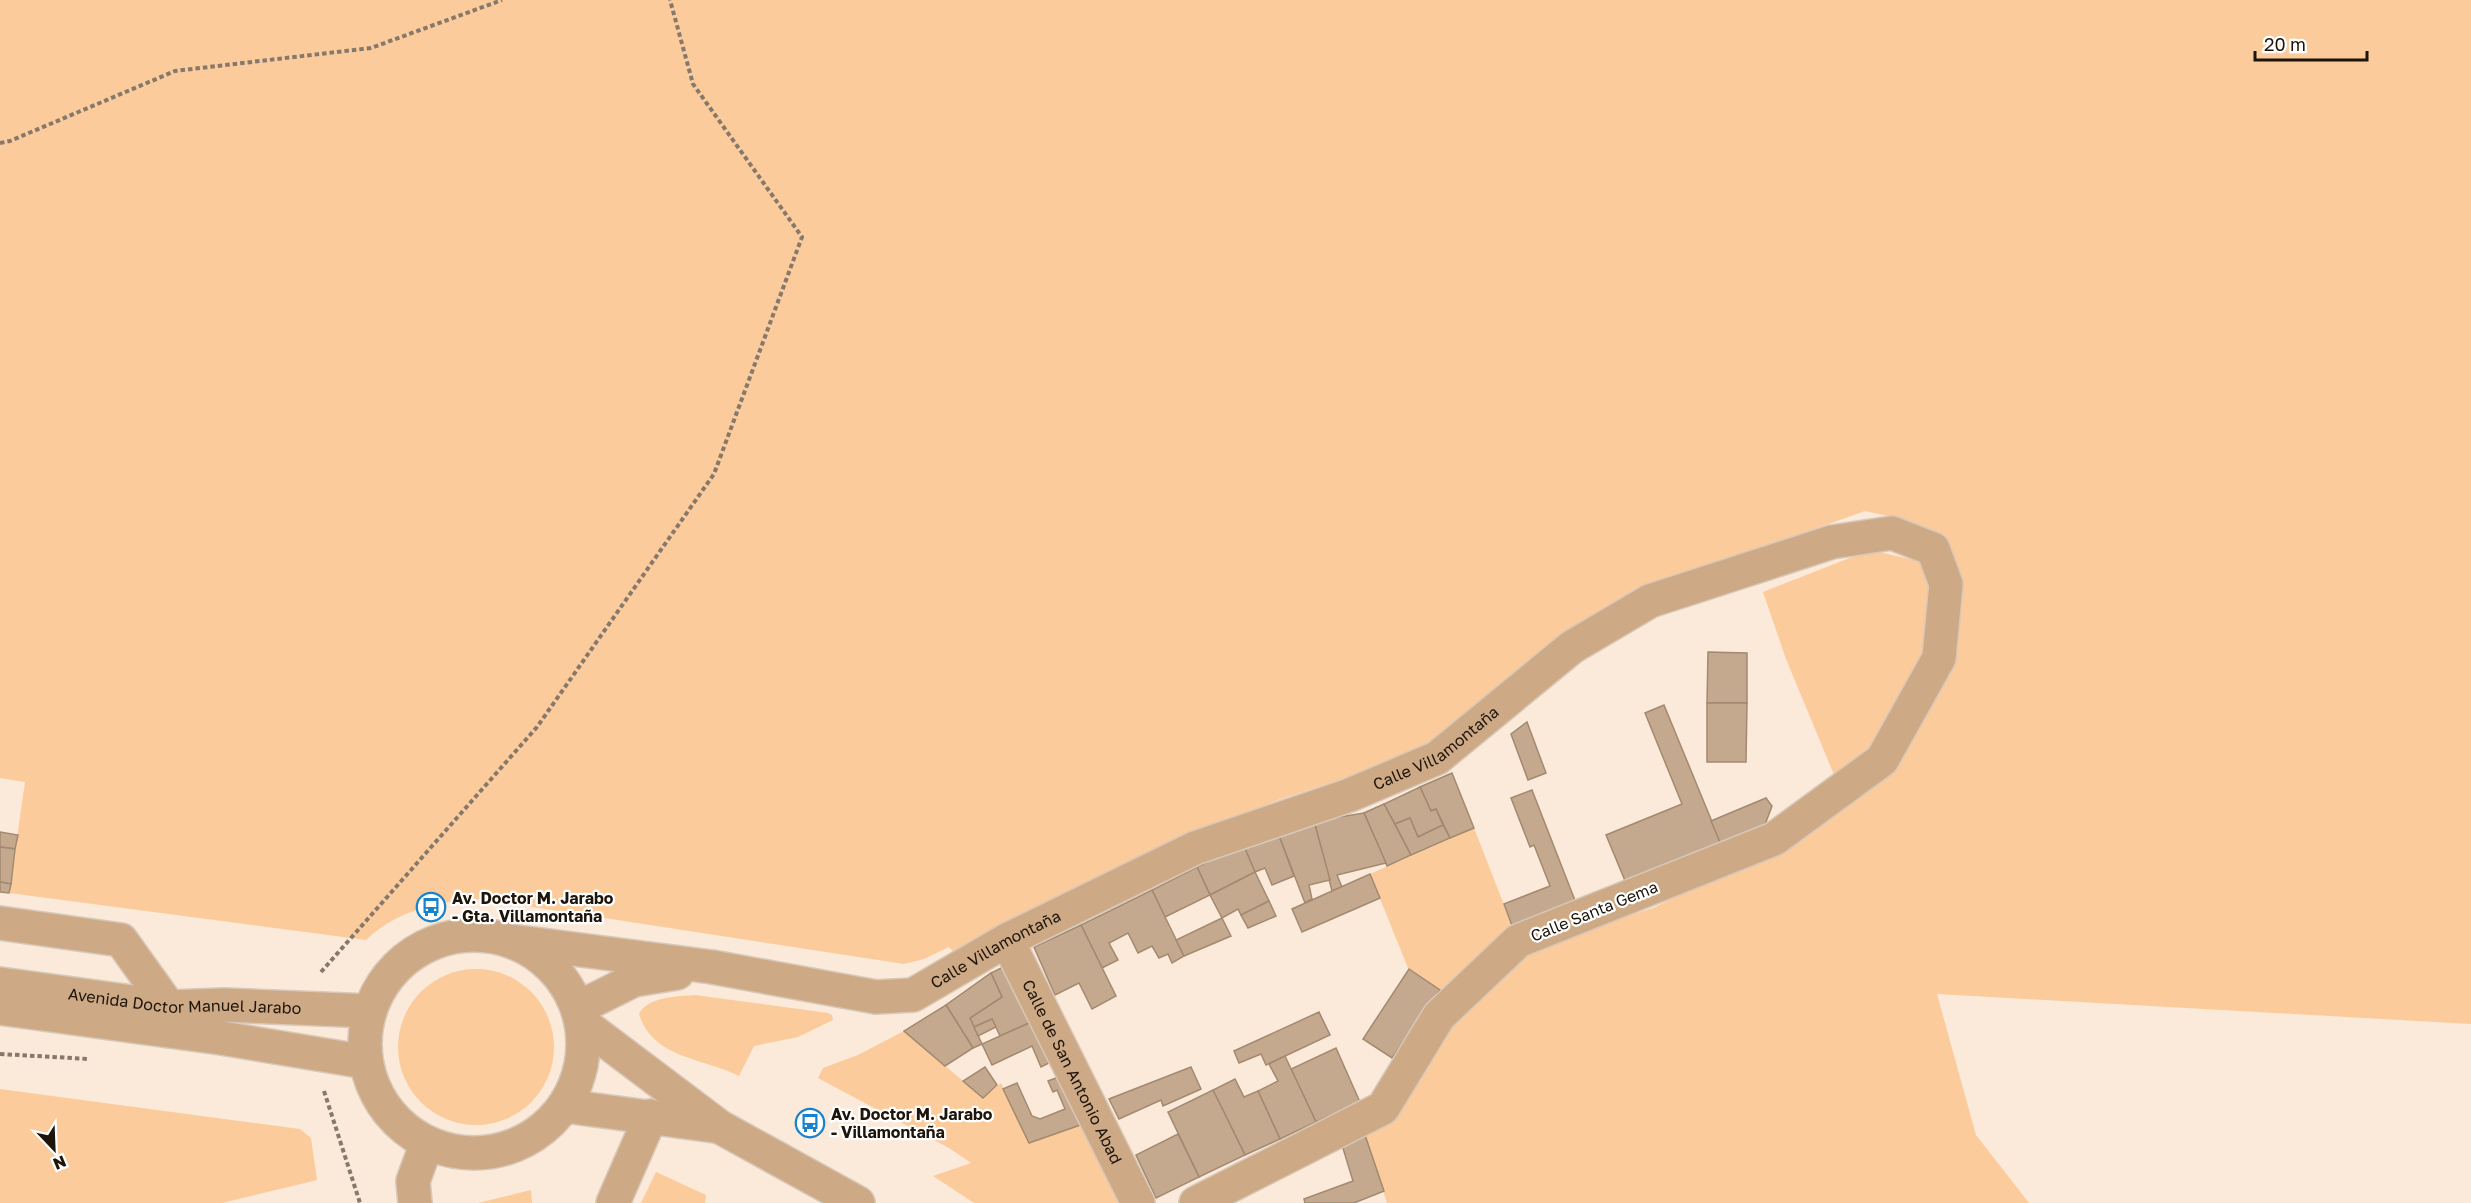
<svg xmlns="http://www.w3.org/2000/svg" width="2471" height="1203" viewBox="0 0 2471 1203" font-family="'Golos Text',sans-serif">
	<rect width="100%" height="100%" fill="#fbeada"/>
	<g fill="#fbcb9c">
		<path d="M0,0H2471V1024L1937,994L1976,1135L2029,1203H1387L1365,1135L1472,995L1547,940L1653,908L1764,852L1871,779L1947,667L1935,532L1902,519L1865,511L1671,580L1460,731L1405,758L1278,800L1135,859L1011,919L954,953L949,947L924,959L904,964L481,899C440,901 397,910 366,940L9,893L25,782L0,778Z"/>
		<path d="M1870,550L1927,563L1937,651L1882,749L1837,782L1786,659L1763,592Z"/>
		<path d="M1474,828L1513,928L1440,990L1408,968L1370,874Z"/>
		<circle cx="476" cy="1047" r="78"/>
		<path d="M695,995L828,1013L832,1015L833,1020L798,1037L754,1046L739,1076C704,1058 653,1059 639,1014C647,997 678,996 695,995Z"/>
		<path d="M904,1031L983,1098L1001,1083L1029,1143L1086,1123L1124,1203H974L933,1176L971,1163L949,1148L818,1078L823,1068L858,1055Z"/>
		<path d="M0,1089L300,1129L311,1138L317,1180L222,1203H0Z"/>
		<path d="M656,1172L706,1195L705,1203H641Z"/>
		<path d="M531,1190L532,1203H478Z"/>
	</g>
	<g fill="#c4a98f" stroke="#a38970" stroke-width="1.5">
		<path d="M1708,652L1747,653V703H1707Z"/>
		<path d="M1707,703H1747L1746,762H1707Z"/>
		<path d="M1664,705L1722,846L1626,883L1606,835L1682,804L1645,713Z"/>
		<path d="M1527,722L1546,773L1528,780L1511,734Z"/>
		<path d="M1452,773L1474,828L1450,838L1436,809L1431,811L1420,787Z"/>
		<path d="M1420,787L1431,811L1436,809L1443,825L1418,837L1410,818L1395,824L1384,804Z"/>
		<path d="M1532,790L1576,903L1513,928L1504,904L1550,886L1534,845L1530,847L1511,798Z"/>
		<path d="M1766,798L1772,806L1763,830L1722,847L1711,821Z"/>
		<path d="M1384,804L1411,855L1387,866L1364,813Z"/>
		<path d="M1364,813L1386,863L1337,875L1342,887L1332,891L1314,821Z"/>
		<path d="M1410,818L1418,837L1443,825L1450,838L1411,855L1395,824Z"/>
		<path d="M1314,821L1330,880L1309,885L1312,899L1305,903L1278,833Z"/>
		<path d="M0,832L18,835L15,849L0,847Z"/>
		<path d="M1278,833L1294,876L1272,885L1265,868L1255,872L1243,844Z"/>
		<path d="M1243,844L1255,872L1210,895L1197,867Z"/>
		<path d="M0,847L15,849L11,884L0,882Z"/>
		<path d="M1197,867L1210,895L1165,917L1152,890Z"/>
		<path d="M1255,872L1269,901L1241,915L1238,909L1222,918L1210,895Z"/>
		<path d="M1370,874L1380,898L1302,932L1292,909Z"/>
		<path d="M0,882L11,884L9,893L0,892Z"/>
		<path d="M1152,890L1184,956L1172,963L1168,954L1159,958L1152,946L1138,953L1128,933L1109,943L1118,960L1102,968L1081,925Z"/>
		<path d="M1269,901L1276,916L1248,928L1241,915Z"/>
		<path d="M1222,918L1231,936L1184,956L1176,940Z"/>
		<path d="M1081,925L1116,996L1092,1009L1079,983L1055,995L1034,947Z"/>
		<path d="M1011,963L1038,1019L1000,1036L992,1019L974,1027L970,1018L1002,997L991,973Z"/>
		<path d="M1409,969L1440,990L1392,1058L1363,1039Z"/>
		<path d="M991,973L1002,997L970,1018L982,1044L973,1048L946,1005Z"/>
		<path d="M946,1005L973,1048L945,1066L904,1031Z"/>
		<path d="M1319,1012L1330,1035L1266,1065L1261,1054L1239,1063L1234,1051Z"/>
		<path d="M992,1019L996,1027L978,1036L974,1027Z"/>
		<path d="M1038,1019L1057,1059L1041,1067L1032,1046L992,1065L982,1044Z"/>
		<path d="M1336,1048L1360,1102L1316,1122L1291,1069Z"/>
		<path d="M1285,1056L1316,1122L1280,1139L1258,1091L1278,1081L1269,1064Z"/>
		<path d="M985,1067L997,1085L983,1098L963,1081Z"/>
		<path d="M1191,1067L1201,1089L1163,1106L1161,1100L1119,1119L1109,1099Z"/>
		<path d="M1064,1075L1086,1123L1029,1143L1003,1089L1017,1083L1032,1116L1040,1119L1065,1109L1057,1090L1053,1092L1048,1081Z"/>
		<path d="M1235,1079L1244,1097L1258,1091L1280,1139L1245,1155L1213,1090Z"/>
		<path d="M1213,1090L1245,1155L1199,1177L1168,1112Z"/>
		<path d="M1178,1134L1199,1177L1156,1198L1136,1155Z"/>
		<path d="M1365,1135L1384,1191L1354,1203H1305L1304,1199L1353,1181L1342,1145Z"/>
	</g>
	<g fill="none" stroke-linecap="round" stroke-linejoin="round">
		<g stroke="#d7c8b9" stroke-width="36">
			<g id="minor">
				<path d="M0,923L121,940L169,1007"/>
				<circle cx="474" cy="1044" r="109"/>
				<path id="s1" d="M1007,940L1138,1203"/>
				<path id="s2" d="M511,941L712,967L876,997L913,995L1007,940L1195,848L1350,795L1437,758L1572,647L1650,601L1832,542L1892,533L1933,549L1946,584L1939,658L1882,760L1774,839L1518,941L1439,1016L1383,1108L1196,1203"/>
				<path id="s3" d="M0,984L169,1007L224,1005L370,1011"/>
				<path d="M0,1008L221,1038L366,1062"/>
				<path d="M578,1008L634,980L677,973"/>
				<path d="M582,1023L720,1127L858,1203"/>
				<path d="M565,1106L715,1126"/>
				<path d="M415,1203L413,1181L427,1143"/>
				<path d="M613,1203L651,1116"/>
			</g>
		</g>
		<g stroke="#86796c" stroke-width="4" stroke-dasharray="4.5 3" stroke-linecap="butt">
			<path d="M0,143L10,141L175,71L371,48L502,0"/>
			<path d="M321,972L537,727L714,474L802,237L693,84L670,0"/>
			<path d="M0,1054L89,1059"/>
			<path d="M324,1091L360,1203"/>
		</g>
		<use href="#minor" stroke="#cda985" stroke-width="33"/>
	</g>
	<defs>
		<g id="bus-ring" transform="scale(1.5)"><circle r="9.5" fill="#fff" stroke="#1883cd" stroke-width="1.5"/><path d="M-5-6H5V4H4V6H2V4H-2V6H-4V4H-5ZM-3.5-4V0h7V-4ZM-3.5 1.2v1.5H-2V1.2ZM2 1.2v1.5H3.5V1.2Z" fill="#1883cd"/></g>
	</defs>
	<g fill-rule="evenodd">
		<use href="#bus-ring" x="431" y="907"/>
		<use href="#bus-ring" x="810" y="1123"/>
	</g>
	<g text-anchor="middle" stroke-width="4.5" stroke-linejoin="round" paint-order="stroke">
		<g font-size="16" fill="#1d140a" stroke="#fff">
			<text dy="6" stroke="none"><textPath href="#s2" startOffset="987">Calle Villamontaña</textPath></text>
			<text transform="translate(1594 911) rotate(-22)" y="6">Calle Santa Gema</text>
			<text dy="6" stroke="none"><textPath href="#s2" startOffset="501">Calle Villamontaña</textPath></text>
			<text dy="6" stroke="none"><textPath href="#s3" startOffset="186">Avenida Doctor Manuel Jarabo</textPath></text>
			<text dy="6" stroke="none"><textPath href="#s1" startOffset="147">Calle de San Antonio Abad</textPath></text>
		</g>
		<g font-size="16" font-weight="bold" fill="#1d140a" stroke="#fff" text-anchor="start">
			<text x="452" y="904">Av. Doctor M. Jarabo<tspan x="452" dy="18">- Gta. Villamontaña</tspan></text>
			<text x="831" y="1120">Av. Doctor M. Jarabo<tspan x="831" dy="18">- Villamontaña</tspan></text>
		</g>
	</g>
	<g transform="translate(54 1149) rotate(157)" stroke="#ffffff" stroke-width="4.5" paint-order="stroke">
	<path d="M0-4.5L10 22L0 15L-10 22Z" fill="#1d140a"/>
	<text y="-9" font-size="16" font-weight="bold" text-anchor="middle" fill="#1d140a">N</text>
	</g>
	<path d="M2255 51v9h112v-9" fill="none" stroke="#1d140a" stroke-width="3"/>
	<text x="2264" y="51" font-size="18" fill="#1d140a" stroke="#ffffff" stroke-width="4.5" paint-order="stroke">20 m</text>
</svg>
